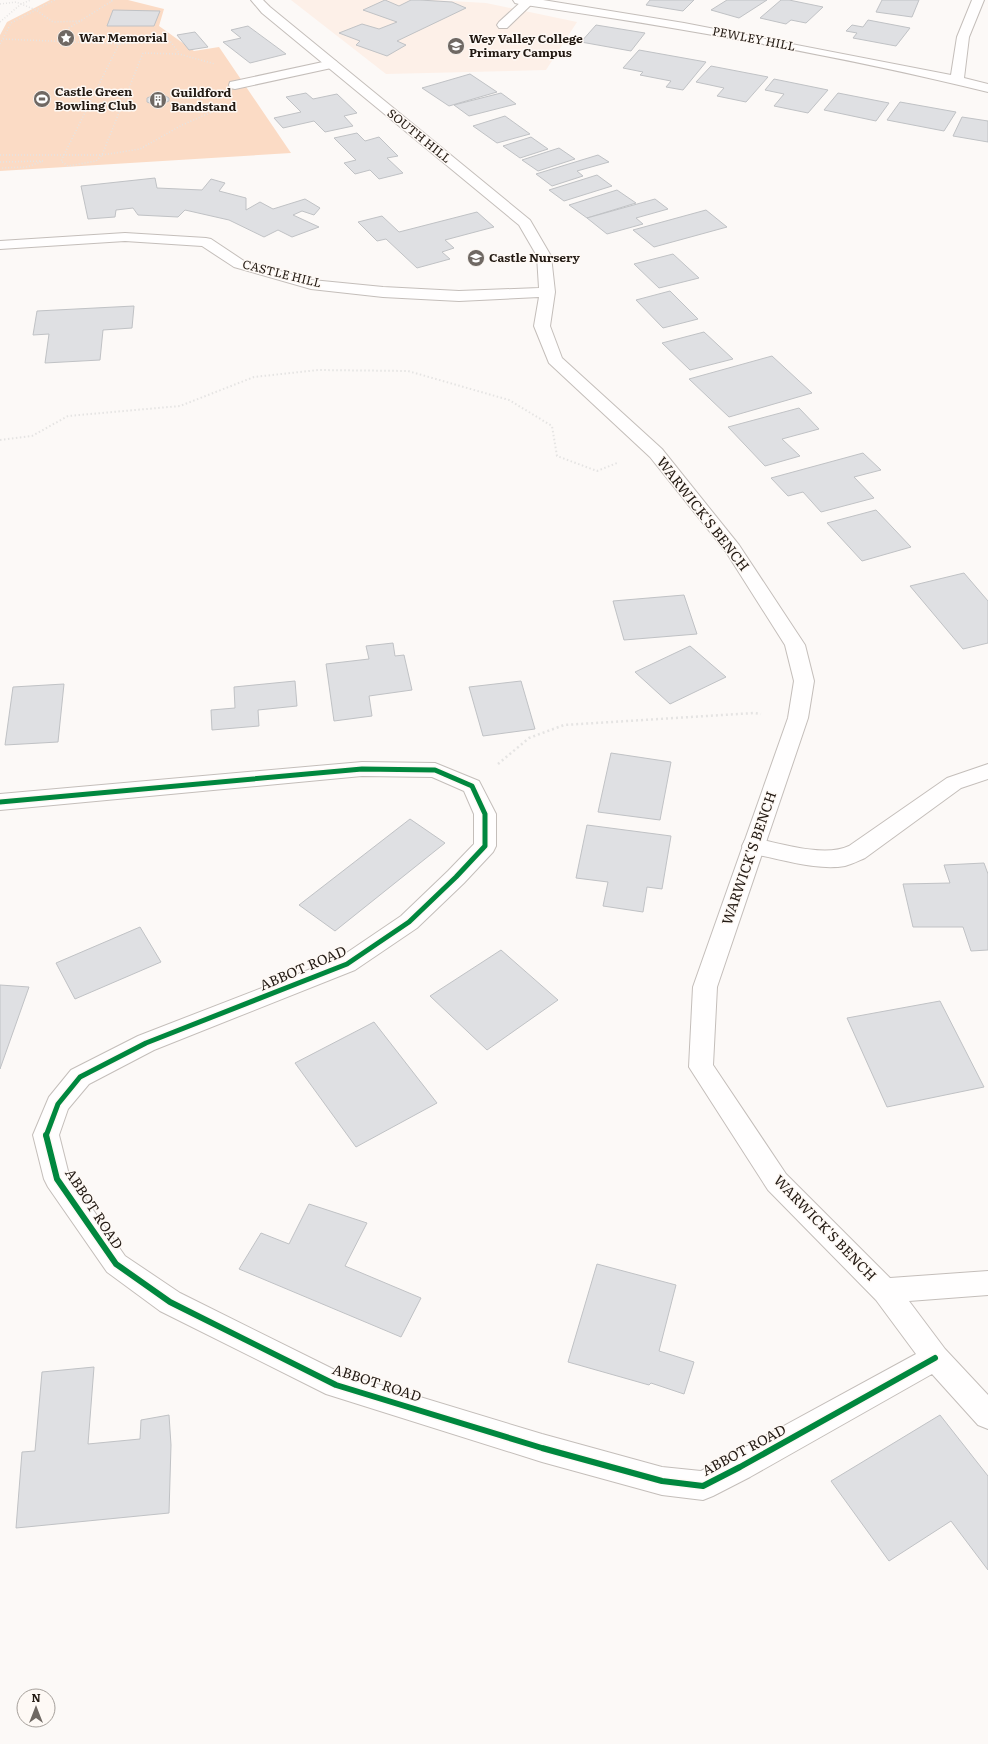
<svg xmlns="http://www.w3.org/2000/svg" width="988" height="1744" viewBox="0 0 988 1744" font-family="Literata,serif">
	<rect width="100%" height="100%" fill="#fcf9f7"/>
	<path fill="#fdf0e8" d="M291,0H433L486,3L577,22L546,70L386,74Z"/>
	<path fill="#fbdbc5" d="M50,0H128L164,9L159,26L194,51L219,47L291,153L0,171V35L7,22Z"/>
	<g fill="#dfe0e3" stroke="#c0c2c5">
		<path d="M385,0L399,6L411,0H420L452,2L466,8L397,41L406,45L387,56L356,45L360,41L339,33L362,24L379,29L397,22L363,10Z"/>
		<path d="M650,0H694L683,11L646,5Z"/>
		<path d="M727,0H767L739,18L711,10Z"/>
		<path d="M781,0H789L823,7L806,23L791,20L786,24L760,18Z"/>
		<path d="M882,0H919L912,17L876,12Z"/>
		<path d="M113,10L160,11L154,26H107Z"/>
		<path d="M868,20L910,28L896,46L853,38L857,33L846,31L852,25L863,27Z"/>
		<path d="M596,25L645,33L631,51L581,42Z"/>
		<path d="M248,26L286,54L250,63L223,42L241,38L231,30Z"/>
		<path d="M195,32L208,47L189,50L177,35Z"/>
		<path d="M639,50L706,62L683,90L666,87L671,81L640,75L643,72L623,68Z"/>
		<path d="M711,66L768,77L746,102L717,96L724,88L696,82Z"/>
		<path d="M470,74L497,92L449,106L422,88Z"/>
		<path d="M774,79L828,90L808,113L774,106L784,94L765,90Z"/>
		<path d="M306,93L313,99L337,94L357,113L344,116L353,126L325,132L314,121L283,128L274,118L301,112L286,97Z"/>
		<path d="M501,93L516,104L469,116L454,105Z"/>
		<path d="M838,93L889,103L876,121L824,110Z"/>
		<path d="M154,95H164L169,98V101L162,104H152L147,102V98Z"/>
		<path d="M900,102L956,112L944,131L887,120Z"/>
		<path d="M505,116L530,134L497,143L473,126Z"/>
		<path d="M962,117L988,121V142L953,136Z"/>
		<path d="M357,133L365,141L379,137L398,156L387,158L403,173L379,179L370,170L355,174L344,163L356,160L334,138Z"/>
		<path d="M531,137L548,149L520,158L503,146Z"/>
		<path d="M559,148L575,159L538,171L522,160Z"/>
		<path d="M598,155L609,162L577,171L583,176L552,186L536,174Z"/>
		<path d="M597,175L612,186L564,201L549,190Z"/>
		<path d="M155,178L157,188L202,190L211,179L225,183L219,191L246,198V210L260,202L273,209L305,199L320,208L314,215L302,211L293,215L319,227L292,237L278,230L264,237L229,220L185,210L178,217L138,215L133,208L116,210L115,217L88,219L81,186Z"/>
		<path d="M617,190L636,203L587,218L569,205Z"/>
		<path d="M655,199L668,209L636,218L643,224L607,234L587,218Z"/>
		<path d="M706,210L727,227L654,247L633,230Z"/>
		<path d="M477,212L494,227L445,240L454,248L442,252L450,259L417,268L386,239L377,241L358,222L382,216L399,232Z"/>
		<path d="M673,254L699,278L659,288L634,264Z"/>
		<path d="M670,291L698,319L663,328L636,300Z"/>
		<path d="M134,306L132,328L103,330L100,360L45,363L49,334L33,335L37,311Z"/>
		<path d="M704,332L733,359L690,370L662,343Z"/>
		<path d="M772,356L812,393L729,417L689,379Z"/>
		<path d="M799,408L819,429L782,439L800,456L765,466L728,427Z"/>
		<path d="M863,453L881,470L854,477L874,498L821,512L803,492L788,496L771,478Z"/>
		<path d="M876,510L911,547L862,561L827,523Z"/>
		<path d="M964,573L988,601V643L963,649L910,586Z"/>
		<path d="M684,595L697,634L624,640L613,601Z"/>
		<path d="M393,643L395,656L404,655L412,690L369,696L372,716L334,721L326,664L369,659L366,646Z"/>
		<path d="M690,646L726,677L670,704L635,672Z"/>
		<path d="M295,681L297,706L258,710L259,726L212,730L211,710L235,708L234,687Z"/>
		<path d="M521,681L535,729L483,736L469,687Z"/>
		<path d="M64,684L58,742L5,745L13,687Z"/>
		<path d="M611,753L671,762L660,820L598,812Z"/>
		<path d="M410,819L445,843L335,931L299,905Z"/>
		<path d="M587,825L671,836L662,889L647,887L643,912L603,906L608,882L576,878Z"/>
		<path d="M984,863L988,874V950L971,951L963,927H913L903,884L950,883L944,865Z"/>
		<path d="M140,927L161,962L75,999L56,963Z"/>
		<path d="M501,950L558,1000L487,1050L430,996Z"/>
		<path d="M0,985L29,987L0,1069Z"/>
		<path d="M940,1001L984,1087L887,1107L847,1018Z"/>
		<path d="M374,1022L437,1103L356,1147L295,1063Z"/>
		<path d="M309,1204L367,1223L345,1266L421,1298L401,1337L239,1269L261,1233L289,1244Z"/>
		<path d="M597,1264L676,1285L659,1351L694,1362L684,1394L651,1383L649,1385L568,1362Z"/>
		<path d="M94,1367L88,1444L140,1439L141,1420L169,1415L171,1445L169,1513L16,1528L22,1452L35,1451L42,1372Z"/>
		<path d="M940,1415L988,1476V1570L951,1521L889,1561L831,1481Z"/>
	</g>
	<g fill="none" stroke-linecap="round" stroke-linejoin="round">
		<g stroke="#c4beba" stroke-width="2">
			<g id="service">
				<path d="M523,0L535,1L507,28H499L497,25L499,22Z"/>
				<path d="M332,60L336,61L338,64L336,67L235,89L230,88L229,85L230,82L235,81Z"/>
				<path d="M988,764V779L961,788L865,858C858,861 852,864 845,866C817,871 781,859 753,854L745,852L742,846L745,840L753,838C780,843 824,858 849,846L947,778Z"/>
			</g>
		</g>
		<g stroke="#c4beba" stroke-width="2">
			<g id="minor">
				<path d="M251,0H263L270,7L530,220L551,256L555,292L550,326L562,358L662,449L739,545L805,645L814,681L808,718L717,987L713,1065L786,1174L890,1278L988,1271V1295L909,1301L945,1349L988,1395V1429L978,1425L932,1374L750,1477L713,1496L703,1500L662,1495L542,1462L326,1394L160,1311L107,1272L48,1187L44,1179L33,1135L49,1097L71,1070L138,1036L339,958L401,916L448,871L474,844V814L464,791L432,777L362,776L0,810V794L362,762L435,763L479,781L496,814V846L493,852L464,883L417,928L355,970L154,1050L89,1084L68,1109L59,1135L69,1175L125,1256L180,1293L341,1373L542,1434L662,1467L701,1471L916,1354L876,1300L768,1190L689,1067L693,987L788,718L794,681L785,645L726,552L650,457L549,363L534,326L539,297L459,301L383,297L311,289L234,267L202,246L125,241L0,249V241L125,233L206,238L211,239L244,261L312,280L383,287L459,291L539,288L537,256L519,225L262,13Z"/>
				<path d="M513,0H543L684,23L951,75L957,37L972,0H984L969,37L964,78L988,84V92C834,54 676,27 519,4L515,3Z"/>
			</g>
		</g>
		<g stroke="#e5e4e3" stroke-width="1.5" stroke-dasharray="1 2" stroke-linecap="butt">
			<path d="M0,4L16,2L36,10L53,22L82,21"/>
			<path d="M0,22L21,4L31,0"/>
			<path d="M3,39L119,44L170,41L179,53"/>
			<path d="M63,42L69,28L112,1L109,0"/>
			<path d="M0,44L11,23L55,0"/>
			<path d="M119,44L61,161L68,166L96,161L102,155L143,53L179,54L215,64"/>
			<path d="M0,155H102L140,149L182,125L219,109"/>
			<path d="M0,162L43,161L27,167L0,168"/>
		</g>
		<path stroke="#e5e4e3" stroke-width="2" stroke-dasharray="1.5 2.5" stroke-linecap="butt" d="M0,440L32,436L68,416L180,406L254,377L318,370L408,371L509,400L552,426L557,456L597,471L617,463"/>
		<path stroke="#e5e4e3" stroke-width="2.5" stroke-dasharray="2 3" stroke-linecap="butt" d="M498,764L529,738L564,725L754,713L761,714"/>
		<use href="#service" fill="#fffefe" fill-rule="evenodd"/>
		<use href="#minor" fill="#fffefe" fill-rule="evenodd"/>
		<g stroke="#fef9f5" stroke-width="8">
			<path id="cycleway-far1" d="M0,802L362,769L435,770L472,786L485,814V846L456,877L409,922L347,964L146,1043L80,1077L58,1104L46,1136"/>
		</g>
		<g stroke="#fef9f5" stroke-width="9">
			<path id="cycleway" d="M46,1135L57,1179L116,1264L170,1302L336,1385L542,1448L662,1481L703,1486L740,1467L935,1358"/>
		</g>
		<use href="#cycleway-far1" stroke="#00873e" stroke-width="5"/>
		<use href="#cycleway" stroke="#00873e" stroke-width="6"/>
	</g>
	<defs>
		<g id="sight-disc" transform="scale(0.9)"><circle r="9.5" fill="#6f6863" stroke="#fef9f5"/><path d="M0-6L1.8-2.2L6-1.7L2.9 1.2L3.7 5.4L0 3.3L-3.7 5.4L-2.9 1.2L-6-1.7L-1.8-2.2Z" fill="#fff"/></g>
		<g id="school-disc" transform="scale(0.9)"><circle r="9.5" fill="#6f6863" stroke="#fef9f5"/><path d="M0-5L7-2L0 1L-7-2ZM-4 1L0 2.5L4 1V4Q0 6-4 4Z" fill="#fff"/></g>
		<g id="stadium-disc" transform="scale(0.9)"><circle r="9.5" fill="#6f6863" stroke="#fef9f5"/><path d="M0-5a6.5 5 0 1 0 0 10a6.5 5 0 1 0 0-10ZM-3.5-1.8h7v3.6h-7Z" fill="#fff"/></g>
		<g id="building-disc" transform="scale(0.9)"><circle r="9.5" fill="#6f6863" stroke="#fef9f5"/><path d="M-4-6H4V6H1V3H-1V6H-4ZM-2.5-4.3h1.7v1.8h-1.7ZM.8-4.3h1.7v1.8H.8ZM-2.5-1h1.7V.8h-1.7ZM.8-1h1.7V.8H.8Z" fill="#fff"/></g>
	</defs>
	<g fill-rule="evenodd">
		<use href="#sight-disc" x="66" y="38"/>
		<use href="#school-disc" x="456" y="46"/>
		<use href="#stadium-disc" x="42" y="99"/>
		<use href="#building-disc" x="158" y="100"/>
		<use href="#school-disc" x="476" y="258"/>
	</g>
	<g text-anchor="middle" stroke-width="3" stroke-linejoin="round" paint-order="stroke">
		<g font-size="12" font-weight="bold" fill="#231a13" stroke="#fef9f5" text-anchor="start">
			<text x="79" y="42">War Memorial</text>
			<text x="469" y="43">Wey Valley College<tspan x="469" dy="14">Primary Campus</tspan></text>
			<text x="55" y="96">Castle Green<tspan x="55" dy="14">Bowling Club</tspan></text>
			<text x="171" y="97">Guildford<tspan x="171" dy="14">Bandstand</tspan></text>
			<text x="489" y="262">Castle Nursery</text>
		</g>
		<g font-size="12" fill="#231a13" stroke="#fef9f5">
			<text transform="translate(754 39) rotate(11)" y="4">PEWLEY HILL</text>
			<text transform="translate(419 136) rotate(39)" y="4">SOUTH HILL</text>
			<text transform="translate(282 274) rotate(14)" y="4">CASTLE HILL</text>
		</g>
		<g font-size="14" fill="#231a13" stroke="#fef9f5">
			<text transform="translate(703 514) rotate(52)" y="5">WARWICK'S BENCH</text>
			<text transform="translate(749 858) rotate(-71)" y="5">WARWICK'S BENCH</text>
			<text transform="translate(303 968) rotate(-23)" y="5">ABBOT ROAD</text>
			<text transform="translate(94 1209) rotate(57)" y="5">ABBOT ROAD</text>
			<text transform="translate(825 1228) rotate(46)" y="5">WARWICK'S BENCH</text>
			<text transform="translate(377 1383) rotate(18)" y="5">ABBOT ROAD</text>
			<text transform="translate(744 1450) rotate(-28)" y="5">ABBOT ROAD</text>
		</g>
	</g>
	<g transform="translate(36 1708)"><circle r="19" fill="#fef9f5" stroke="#a6a09b"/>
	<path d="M0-3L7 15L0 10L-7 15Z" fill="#6f6863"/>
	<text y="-6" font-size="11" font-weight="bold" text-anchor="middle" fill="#231a13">N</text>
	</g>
</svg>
